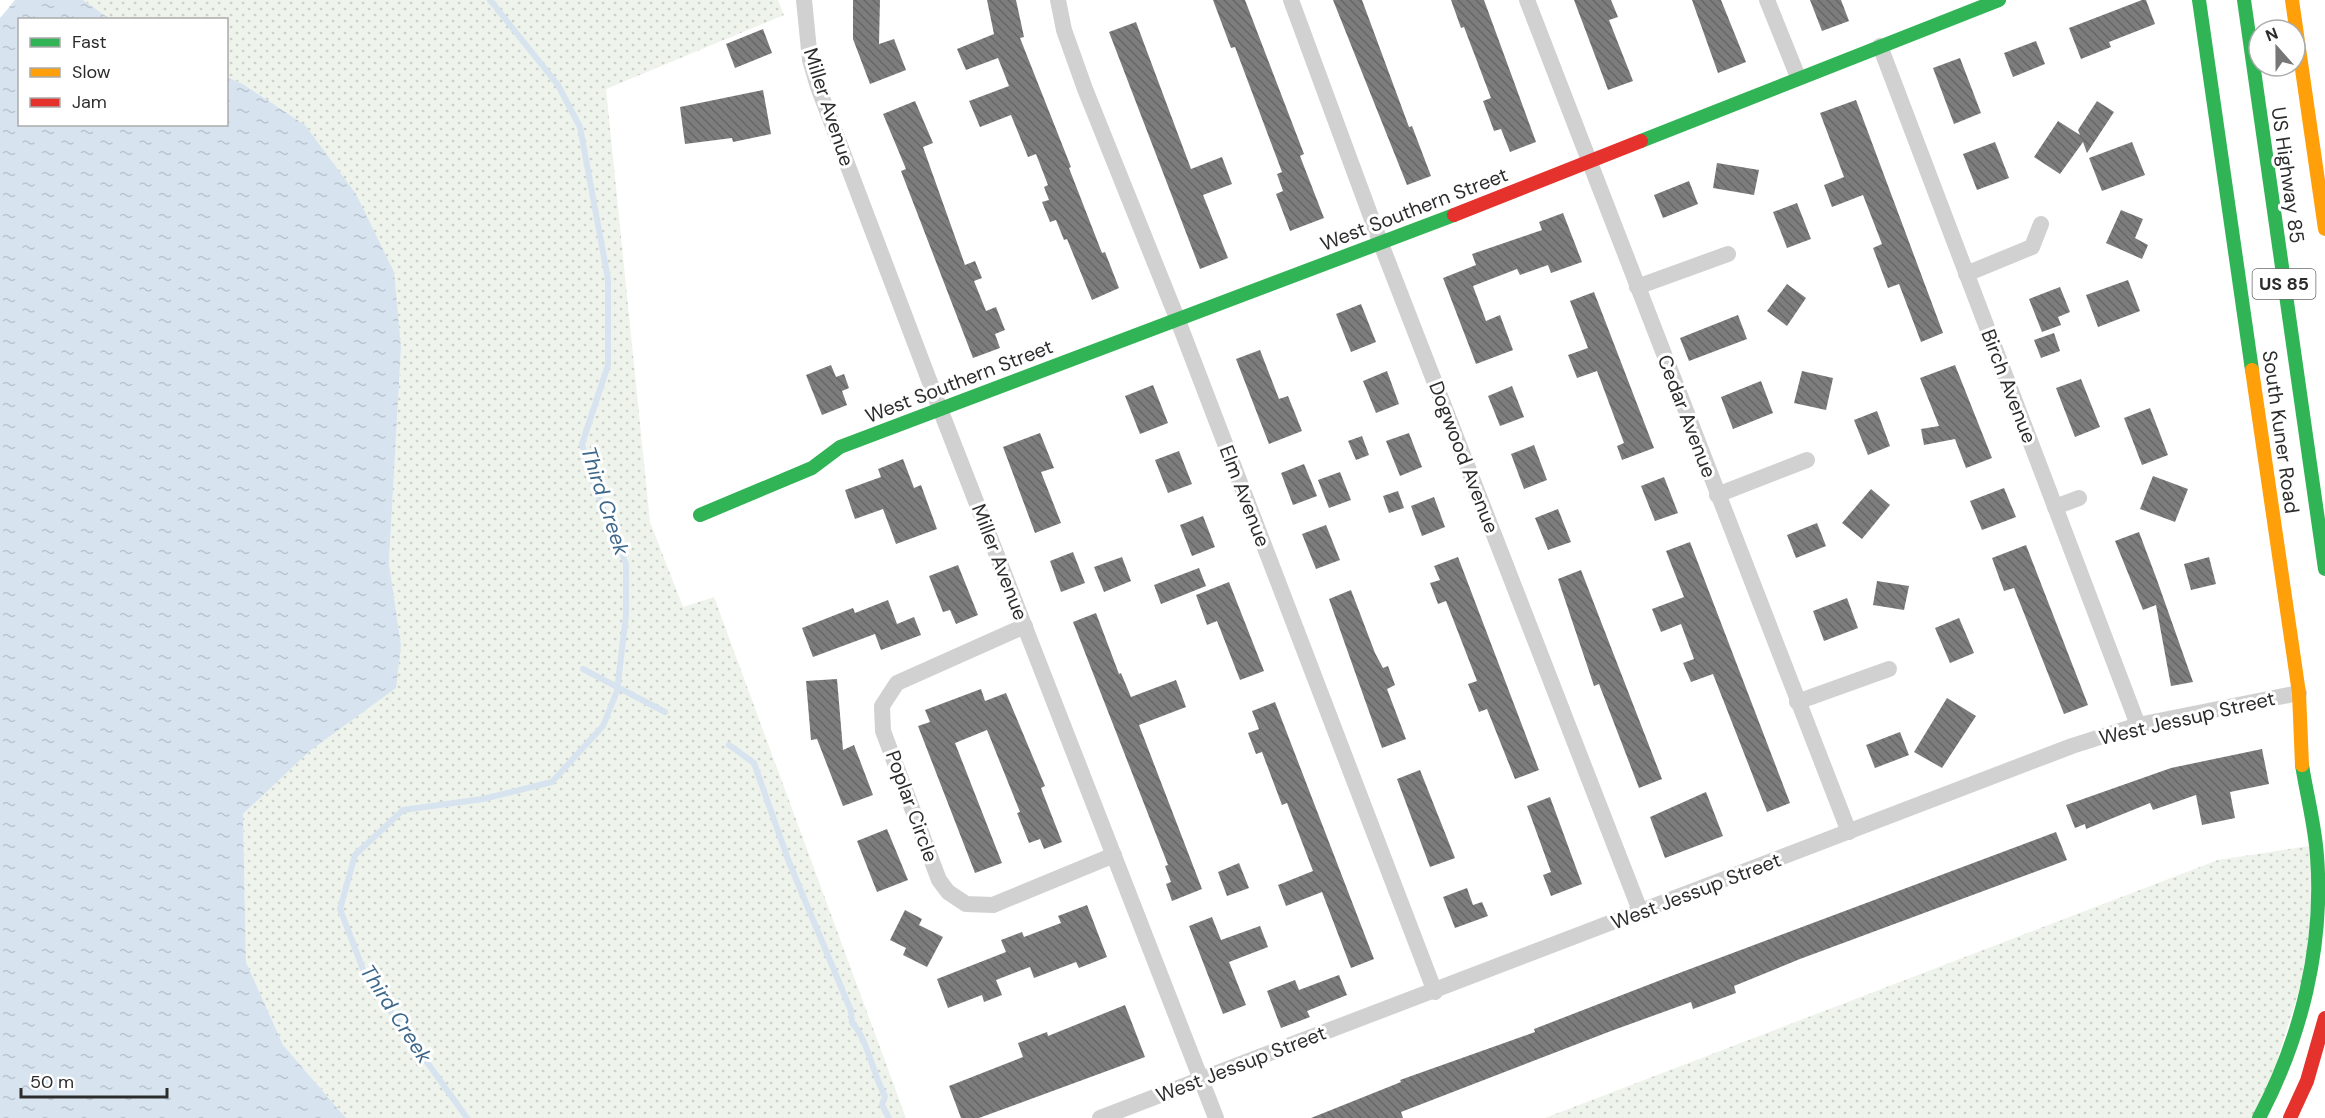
<svg xmlns="http://www.w3.org/2000/svg" width="2325" height="1118" viewBox="0 0 2325 1118" font-family="'DM Sans',sans-serif">
	<defs>
		<pattern id="green-dots" width="8" height="8" patternUnits="userSpaceOnUse" patternTransform="scale(1.5)"><rect width="8" height="8" fill="#eef3eb"/><path d="M2 2h.1M6 6h.1" fill="none" stroke="#ccd0ca" stroke-width="1.8" stroke-linecap="round"/></pattern>
		<pattern id="water-ripples" width="26" height="14" patternUnits="userSpaceOnUse" patternTransform="scale(1.5)"><rect width="26" height="14" fill="#d7e4f0"/><path d="M2 4q2-2 4 0t4 0M15 11q2-2 4 0t4 0" fill="none" stroke="#b9c4ce"/></pattern>
		<pattern id="building-back-hatch" width="6" height="6" patternUnits="userSpaceOnUse" patternTransform="scale(1.5)"><rect width="6" height="6" fill="#7d7d7d"/><path d="M-1 5l2 2M0 0l6 6M5-1l2 2" fill="none" stroke="#676767"/></pattern>
	</defs>
	<rect width="100%" height="100%" fill="#fff"/>
	<g fill="url(#green-dots)">
		<path d="M83,0H778L784,15L606,89L650,522L683,607L714,597L906,1118H346L283,1045L246,962L243,814L311,750L401,645L389,563L401,348L305,125L243,84L227,77L226,20L110,19Z"/>
		<path d="M2315,845L2312,949L2259,1118H1545L2218,860Z"/>
	</g>
	<path fill="url(#water-ripples)" d="M15,0H83L110,19L20,20V124H226L227,77L243,84L305,125L356,194L394,272L401,348L389,563L401,645L396,688L311,750L243,814L246,962L283,1045L346,1118H0V18Z"/>
	<g fill="none" stroke-linecap="round" stroke-linejoin="round">
		<g stroke="#d7e4f0" stroke-width="6">
			<path d="M583,669L665,712"/>
			<path d="M729,745L754,763L789,862L851,1011L852,1023C866,1035 874,1077 885,1096L882,1105L889,1118"/>
			<path d="M467,1118L366,977L340,909L355,855L403,810L483,799L552,782L603,726L617,691L626,615V564L593,482L582,444L608,365V279L580,127L558,85L490,0"/>
		</g>
	</g>
	<g fill="url(#building-back-hatch)">
		<path d="M853,0H880L879,44L894,39L906,70L870,84L853,39Z"/>
		<path d="M987,0H1016L1024,37L1020,38L1071,167L1069,168L1102,253L1105,252L1119,288L1092,300L1067,239L1064,240L1056,220L1050,222L1042,202L1049,200L1044,187L1048,185L1036,154L1028,157L1011,115L980,127L969,101L1009,86L998,58L966,70L957,49L994,34Z"/>
		<path d="M1213,0H1245L1304,154L1300,156L1324,218L1290,231L1276,194L1283,191L1277,174L1282,172L1235,47L1231,48Z"/>
		<path d="M1333,0H1362L1409,127L1412,126L1431,176L1407,185Z"/>
		<path d="M1451,0H1484L1536,142L1510,152L1501,129L1494,131L1483,101L1491,98L1464,27L1461,28Z"/>
		<path d="M1574,0H1611L1618,17L1609,20L1633,81L1608,90Z"/>
		<path d="M1692,0H1721L1746,62L1718,73Z"/>
		<path d="M1810,0H1841L1849,21L1822,31Z"/>
		<path d="M2142,0H2146L2155,24L2109,42L2111,47L2081,59L2069,28Z"/>
		<path d="M1136,22L1191,169L1222,157L1232,184L1203,195L1228,258L1200,269L1109,32Z"/>
		<path d="M763,29L772,53L735,68L726,44Z"/>
		<path d="M2036,41L2045,64L2013,77L2004,53Z"/>
		<path d="M1960,58L1981,113L1954,124L1933,68Z"/>
		<path d="M763,90L771,134L733,142L732,138L685,144L680,107Z"/>
		<path d="M1856,100L1943,333L1921,342L1899,284L1888,288L1873,248L1882,244L1863,195L1832,207L1824,185L1844,177L1820,113Z"/>
		<path d="M915,101L933,143L923,147L965,265L975,261L982,278L974,281L986,311L996,307L1005,330L995,334L1000,348L973,358L901,171L906,169L883,114Z"/>
		<path d="M2097,101L2114,112L2087,153L2083,142L2060,174L2034,157L2058,121L2080,135L2078,130Z"/>
		<path d="M1995,142L2009,178L1977,190L1963,154Z"/>
		<path d="M2132,142L2145,175L2102,191L2089,158Z"/>
		<path d="M1717,163L1759,170L1754,195L1713,188Z"/>
		<path d="M1689,181L1698,204L1663,218L1654,195Z"/>
		<path d="M1797,203L1811,239L1787,248L1773,212Z"/>
		<path d="M2121,210L2143,219L2135,238L2148,245L2142,259L2106,243Z"/>
		<path d="M1563,213L1582,262L1551,273L1548,265L1520,275L1517,269L1473,286L1486,321L1500,315L1513,350L1476,364L1443,278L1476,265L1472,254L1542,230L1539,222Z"/>
		<path d="M2128,280L2140,311L2098,327L2086,295Z"/>
		<path d="M1787,284L1806,298L1787,326L1767,311Z"/>
		<path d="M2060,287L2070,312L2058,317L2061,325L2042,332L2029,299Z"/>
		<path d="M1594,292L1654,448L1622,460L1617,446L1624,443L1597,371L1577,378L1568,355L1588,348L1570,301Z"/>
		<path d="M1361,304L1376,342L1351,352L1336,314Z"/>
		<path d="M1738,315L1747,339L1689,361L1680,338Z"/>
		<path d="M2054,333L2060,351L2041,358L2034,340Z"/>
		<path d="M1260,350L1279,399L1288,396L1302,431L1269,444L1236,359Z"/>
		<path d="M831,365L836,377L844,374L849,388L842,391L847,405L822,415L806,375Z"/>
		<path d="M1955,365L1992,458L1966,468L1955,439L1924,445L1921,429L1939,426L1920,378Z"/>
		<path d="M1387,371L1399,404L1376,413L1363,381Z"/>
		<path d="M1802,371L1833,378L1826,410L1794,403Z"/>
		<path d="M2081,379L2100,427L2075,437L2056,388Z"/>
		<path d="M1761,381L1773,413L1733,429L1721,397Z"/>
		<path d="M1153,385L1168,423L1140,434L1125,396Z"/>
		<path d="M1512,386L1524,417L1500,426L1488,396Z"/>
		<path d="M2150,408L2168,455L2142,465L2124,418Z"/>
		<path d="M1877,411L1890,446L1868,455L1854,420Z"/>
		<path d="M1040,433L1054,468L1041,472L1061,523L1035,533L1003,447Z"/>
		<path d="M1409,433L1422,467L1400,476L1386,441Z"/>
		<path d="M1362,436L1369,455L1356,460L1348,441Z"/>
		<path d="M1534,445L1547,480L1524,489L1511,454Z"/>
		<path d="M1179,451L1192,484L1168,493L1155,460Z"/>
		<path d="M903,459L914,488L921,485L937,529L896,544L883,509L855,519L845,490L881,477L878,469Z"/>
		<path d="M1304,464L1317,496L1293,505L1281,473Z"/>
		<path d="M1340,472L1351,500L1329,508L1318,480Z"/>
		<path d="M2153,476L2188,489L2175,522L2140,509Z"/>
		<path d="M1664,477L1678,513L1655,521L1641,486Z"/>
		<path d="M2004,488L2016,517L1982,530L1970,501Z"/>
		<path d="M1871,489L1890,505L1862,539L1842,523Z"/>
		<path d="M1398,491L1404,508L1389,513L1383,496Z"/>
		<path d="M1434,497L1445,527L1422,536L1411,506Z"/>
		<path d="M1558,509L1571,542L1548,550L1535,518Z"/>
		<path d="M1203,516L1215,547L1192,556L1180,525Z"/>
		<path d="M1817,523L1826,546L1796,558L1787,535Z"/>
		<path d="M1326,525L1340,560L1316,569L1302,534Z"/>
		<path d="M2139,532L2157,580L2193,682L2171,686L2156,605L2143,610L2115,541Z"/>
		<path d="M1690,542L1790,803L1767,812L1713,674L1691,682L1683,663L1694,659L1681,624L1661,632L1652,609L1684,597L1666,551Z"/>
		<path d="M2026,545L2088,705L2064,714L2014,588L2004,591L1992,558Z"/>
		<path d="M1073,552L1085,583L1061,592L1050,561Z"/>
		<path d="M1122,557L1131,581L1104,592L1094,567Z"/>
		<path d="M1458,557L1539,770L1515,779L1487,709L1479,712L1468,684L1477,681L1446,601L1438,604L1430,583L1440,580L1434,566Z"/>
		<path d="M2209,557L2216,584L2191,590L2184,564Z"/>
		<path d="M958,565L978,615L956,624L950,610L943,612L929,576Z"/>
		<path d="M1199,568L1206,586L1161,604L1154,585Z"/>
		<path d="M1581,570L1662,779L1639,788L1599,684L1594,686L1558,579Z"/>
		<path d="M1877,581L1909,586L1904,610L1873,605Z"/>
		<path d="M1229,582L1264,671L1240,680L1217,621L1207,625L1196,595Z"/>
		<path d="M1351,590L1375,653L1383,668L1388,666L1395,685L1387,689L1406,739L1382,748L1329,599Z"/>
		<path d="M1847,598L1858,628L1824,641L1813,611Z"/>
		<path d="M888,600L897,624L914,617L921,635L881,650L875,634L813,657L802,628L853,608L855,613Z"/>
		<path d="M1096,613L1119,674L1121,673L1131,697L1176,680L1186,707L1139,725L1202,889L1172,901L1166,884L1171,882L1165,866L1168,865L1073,622Z"/>
		<path d="M1959,618L1974,653L1950,663L1935,628Z"/>
		<path d="M837,679L843,750L854,745L873,795L843,806L817,739L811,740L806,681Z"/>
		<path d="M981,689L985,701L1006,693L1045,786L1041,788L1062,842L1044,849L1040,839L1029,843L1017,813L1020,812L987,730L955,743L1002,863L975,873L918,726L930,722L925,710Z"/>
		<path d="M1947,698L1976,716L1942,768L1914,752Z"/>
		<path d="M1275,702L1374,959L1351,968L1322,892L1286,906L1278,885L1313,871L1287,803L1282,805L1262,752L1256,754L1248,733L1259,729L1252,711Z"/>
		<path d="M1900,732L1909,755L1875,768L1866,745Z"/>
		<path d="M2262,749L2269,784L2230,792L2235,818L2202,825L2196,795L2153,810L2150,803L2086,829L2085,824L2075,828L2066,805L2171,768Z"/>
		<path d="M1420,770L1455,858L1430,867L1397,779Z"/>
		<path d="M1706,792L1723,836L1665,858L1650,817Z"/>
		<path d="M1550,797L1582,884L1551,896L1543,875L1551,872L1527,806Z"/>
		<path d="M887,829L908,880L877,892L857,841Z"/>
		<path d="M2056,832L2067,860L1800,959L1734,986L1736,993L1693,1009L1691,1002L1611,1031L1401,1112L1403,1118H1311L1401,1082L1400,1080L1535,1032L1534,1029L1666,978Z"/>
		<path d="M1239,863L1249,888L1227,896L1218,872Z"/>
		<path d="M1467,888L1473,905L1482,902L1488,916L1455,928L1443,897Z"/>
		<path d="M1087,905L1107,957L1079,968L1076,962L1034,978L1030,967L996,980L1002,995L984,1002L982,995L948,1008L937,979L1006,952L1001,940L1022,932L1024,937L1061,923L1058,916Z"/>
		<path d="M905,910L922,919L919,925L943,937L927,967L903,955L906,948L890,940Z"/>
		<path d="M1212,917L1221,940L1260,926L1268,947L1229,962L1246,1005L1223,1014L1189,926Z"/>
		<path d="M1339,975L1347,995L1307,1011L1310,1017L1281,1028L1267,991L1295,980L1299,990Z"/>
		<path d="M1125,1005L1145,1057L979,1118H961L949,1086L1023,1057L1018,1043L1047,1032L1048,1036Z"/>
	</g>
	<g fill="none" stroke-linecap="round" stroke-linejoin="round">
		<g stroke="#d1d1d1" stroke-width="16">
			<path d="M804,0L810,60L818,87L940,409L1216,1118"/>
			<path d="M1058,0L1064,30L1085,89L1177,318L1435,992"/>
			<path d="M1291,0L1381,244L1641,913"/>
			<path d="M1527,0L1849,832"/>
			<path d="M1767,0L1798,77"/>
			<path d="M1880,46L2138,725"/>
			<path d="M1966,274L2032,247L2041,224"/>
			<path d="M1637,287L1728,254"/>
			<path d="M1717,495L1807,460"/>
			<path d="M2055,507L2079,498"/>
			<path d="M1025,626L897,683L882,706L883,731L939,880L948,892L966,904L993,905L1114,855"/>
			<path d="M1797,702L1889,669"/>
			<path d="M1100,1118L2072,746L2138,725L2299,693"/>
		</g>
		<g stroke="#30b455" stroke-width="14">
			<path d="M2199,0L2252,370"/>
			<path d="M2244,0L2325,569"/>
			<path d="M1641,141L1999,0"/>
			<path d="M700,515L812,468L840,447L1454,215"/>
			<path d="M2259,1118C2301,1038 2324,947 2317,856C2315,826 2307,796 2302,765"/>
		</g>
		<g stroke="#ff9f0a" stroke-width="14">
			<path d="M2292,0L2325,229"/>
			<path d="M2252,370L2299,693L2302,765"/>
		</g>
		<g stroke="#e5322d" stroke-width="14">
			<path d="M1454,215L1641,141"/>
			<path d="M2290,1118L2307,1081L2325,1018"/>
		</g>
	</g>
	<g text-anchor="middle" stroke-width="6" stroke-linejoin="round" paint-order="stroke">
		<rect fill="#fff" stroke="#6b6b6b" stroke-width="1.5" x="2252.5" y="269" width="63" height="30" rx="4.5"/>
		<g font-size="18" font-weight="bold" fill="#2c2c2c">
			<text x="2284" y="290">US 85</text>
		</g>
		<g font-size="20" fill="#2c2c2c" stroke="#fff">
			<text transform="translate(829 107) rotate(72)" y="7">Miller Avenue</text>
			<text transform="translate(2288 175) rotate(82)" y="7">US Highway 85</text>
			<text transform="translate(1414 209) rotate(-21)" y="7">West Southern Street</text>
			<text transform="translate(959 381) rotate(-21)" y="7">West Southern Street</text>
			<text transform="translate(2009 386) rotate(69)" y="7">Birch Avenue</text>
			<text transform="translate(1687 416) rotate(69)" y="7">Cedar Avenue</text>
			<text transform="translate(2281 432) rotate(82)" y="7">South Kuner Road</text>
			<text transform="translate(1464 457) rotate(69)" y="7">Dogwood Avenue</text>
			<text transform="translate(1245 496) rotate(69)" y="7">Elm Avenue</text>
			<text transform="translate(1000 562) rotate(69)" y="7">Miller Avenue</text>
			<text transform="translate(2187 718) rotate(-13)" y="7">West Jessup Street</text>
			<text transform="translate(912 806) rotate(70)" y="7">Poplar Circle</text>
			<text transform="translate(1696 891) rotate(-21)" y="7">West Jessup Street</text>
			<text transform="translate(1241 1064) rotate(-21)" y="7">West Jessup Street</text>
		</g>
		<g font-size="21" font-style="italic" fill="#3e688b" stroke="#fff">
			<text transform="translate(605 501) rotate(72)" y="7">Third Creek</text>
			<text transform="translate(396 1014) rotate(57)" y="7">Third Creek</text>
		</g>
	</g>
	<rect x="18" y="18" width="210" height="108" fill="#ffffff" stroke="#ababab" stroke-width="1.5"/>
	<rect x="30" y="38" width="30" height="9" fill="#30b455" stroke="#ababab" stroke-width="1.5"/>
	<text x="72" y="48" font-size="18" fill="#2c2c2c">Fast</text>
	<rect x="30" y="68" width="30" height="9" fill="#ff9f0a" stroke="#ababab" stroke-width="1.5"/>
	<text x="72" y="78" font-size="18" fill="#2c2c2c">Slow</text>
	<rect x="30" y="98" width="30" height="9" fill="#e5322d" stroke="#ababab" stroke-width="1.5"/>
	<text x="72" y="108" font-size="18" fill="#2c2c2c">Jam</text>
	<g transform="translate(2277 48) rotate(339)"><circle r="28" fill="#ffffff" stroke="#ababab" stroke-width="1.5"/>
	<path d="M0-4.5L10 22L0 15L-10 22Z" fill="#767676"/>
	<text y="-9" font-size="16" font-weight="bold" text-anchor="middle" fill="#2c2c2c">N</text>
	</g>
	<path d="M21 1088v9h146v-9" fill="none" stroke="#2c2c2c" stroke-width="3"/>
	<text x="30" y="1088" font-size="18" fill="#2c2c2c" stroke="#ffffff" stroke-width="4.5" paint-order="stroke">50 m</text>
</svg>
